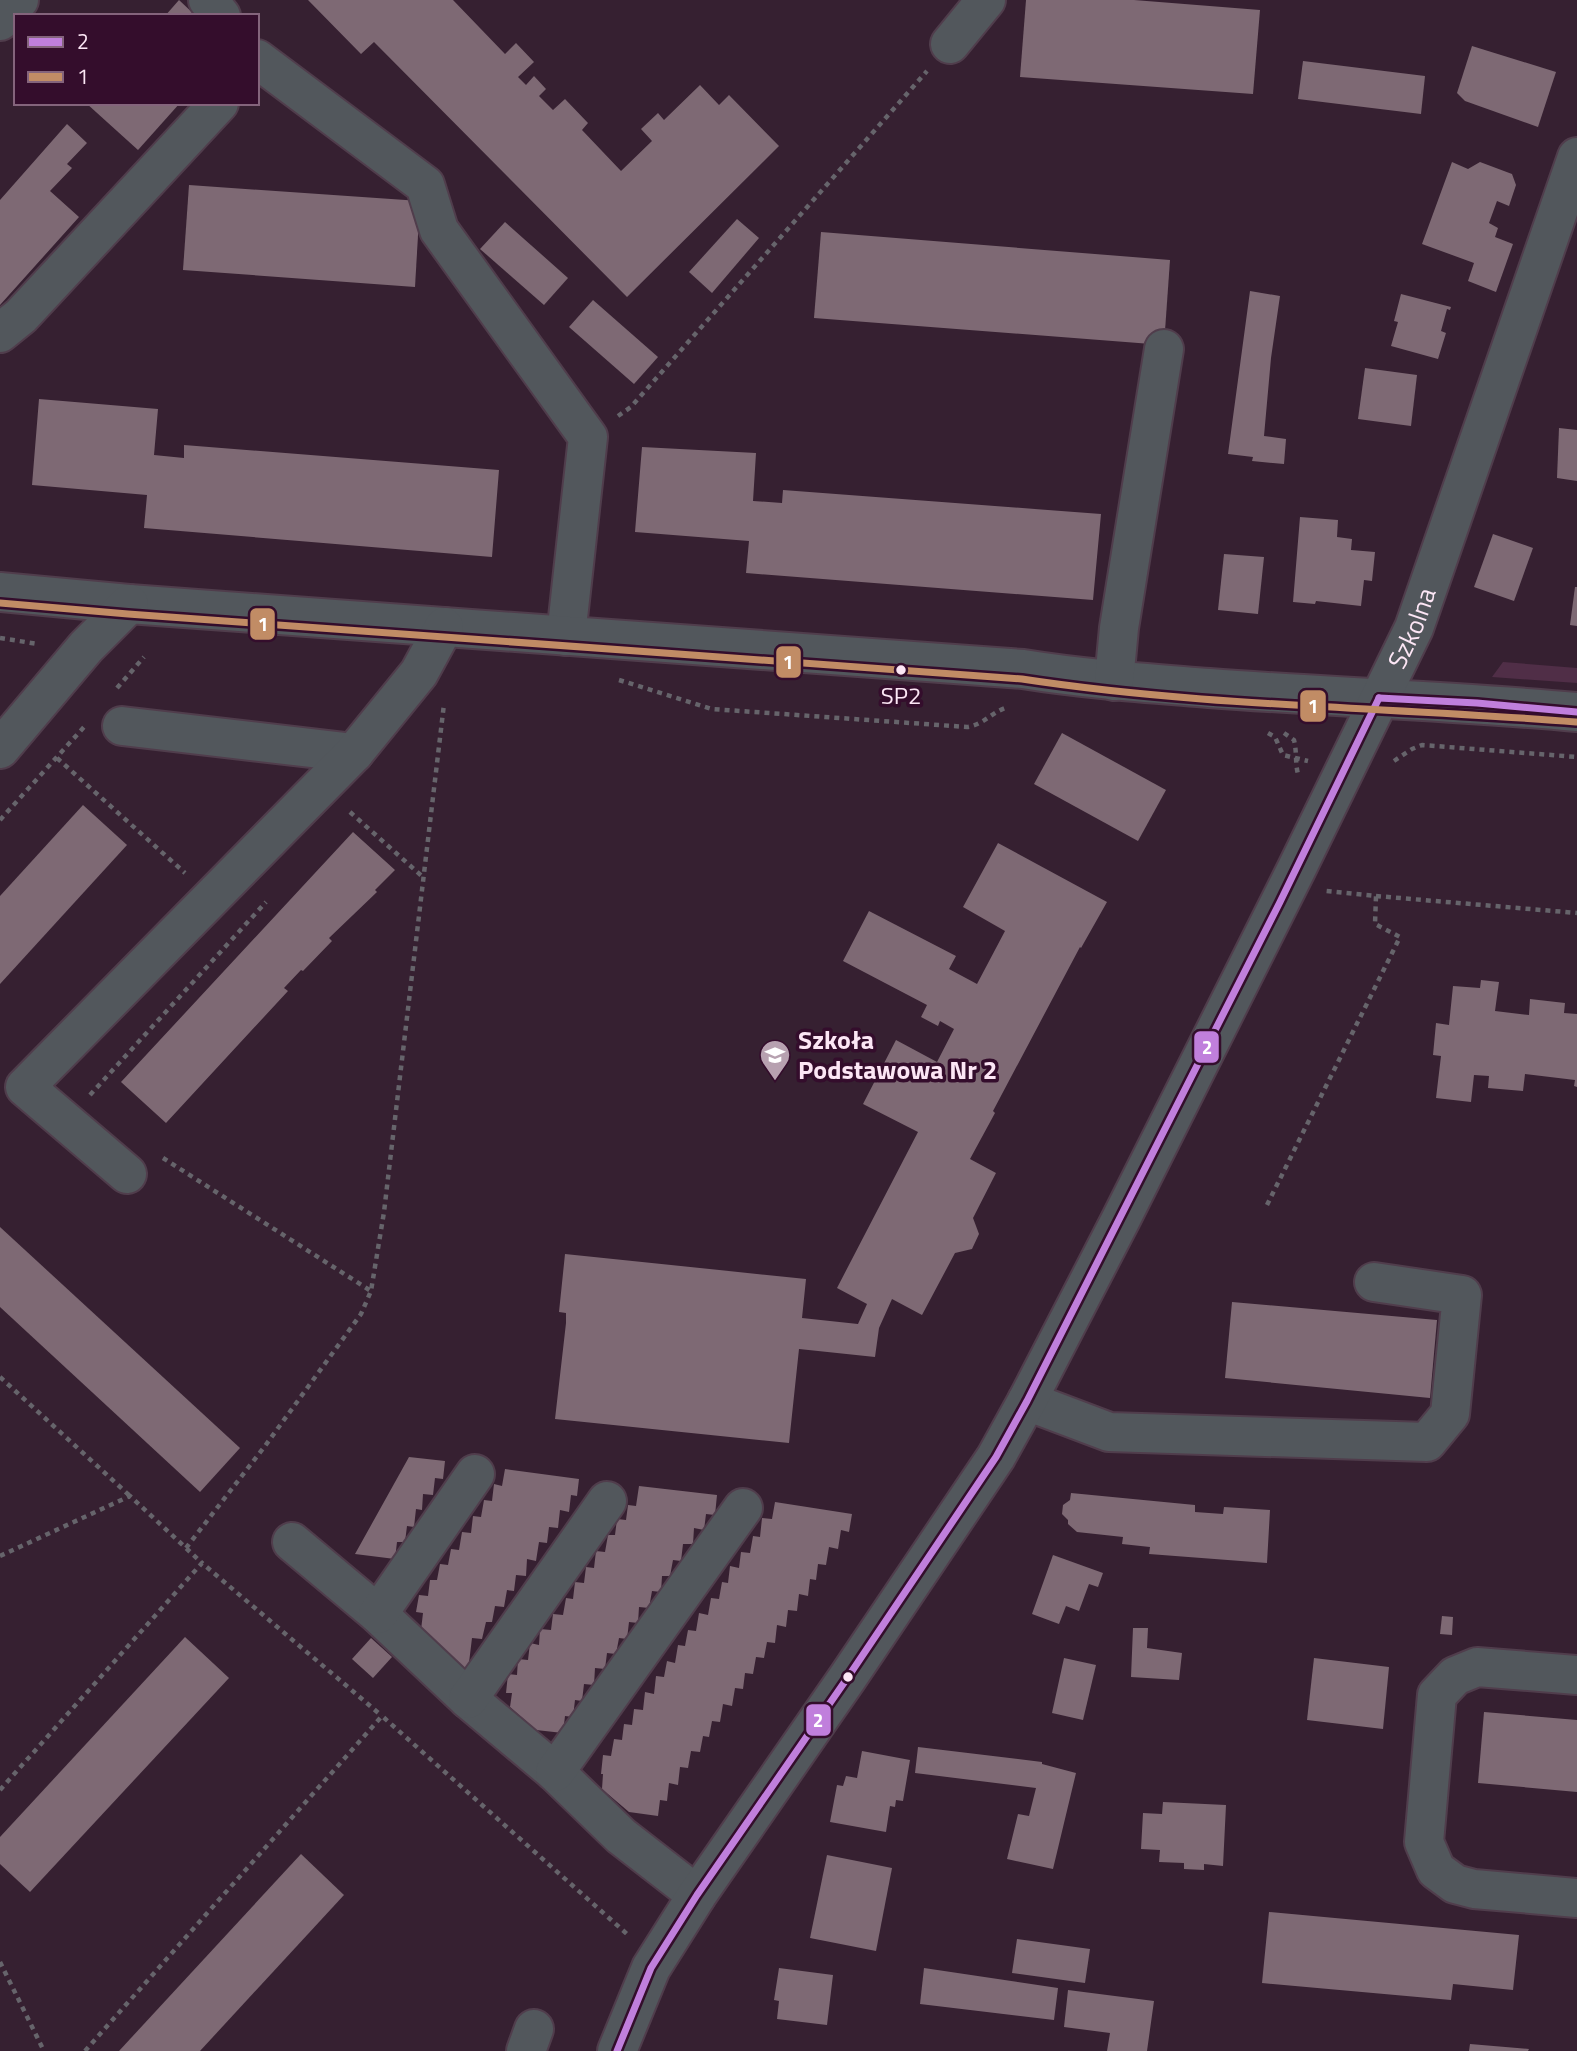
<svg xmlns="http://www.w3.org/2000/svg" width="1577" height="2051" viewBox="0 0 1577 2051" font-family="'Titillium Web',sans-serif">
	<rect width="100%" height="100%" fill="#362031"/>
	<path fill="#502e47" d="M1503,662L1577,668V683L1492,677Z"/>
	<g fill="#7e6974">
		<path d="M179,0L196,16H165Z"/>
		<path d="M308,0H453L505,54L516,43L534,62L518,77L526,85L534,76L546,89L539,96L553,110L565,99L588,123L582,130L621,171L652,141L641,129L658,113L664,120L700,85L719,105L729,95L779,146L627,297L374,42L361,54Z"/>
		<path d="M1026,0H1134L1260,10L1253,94L1020,77Z"/>
		<path d="M1472,46L1556,72L1538,127L1465,101L1457,93Z"/>
		<path d="M1303,61L1425,76L1421,114L1298,99Z"/>
		<path d="M86,103H180L138,150Z"/>
		<path d="M67,124L87,143L67,164L72,168L50,191L79,217L0,305V200Z"/>
		<path d="M1452,162L1468,169L1480,162L1512,174L1516,185L1509,206L1497,201L1489,223L1498,228L1495,237L1513,244L1496,292L1468,281L1474,263L1422,244Z"/>
		<path d="M189,185L420,201L415,287L183,270Z"/>
		<path d="M737,219L759,238L712,293L689,272Z"/>
		<path d="M505,222L568,278L544,305L480,249Z"/>
		<path d="M821,232L1170,260L1164,345L814,318Z"/>
		<path d="M1250,291L1280,296L1271,358L1264,436L1286,439L1284,464L1252,461L1253,457L1228,454Z"/>
		<path d="M1401,294L1451,307L1450,310L1447,309L1441,331L1446,333L1438,359L1391,346L1398,322L1394,321Z"/>
		<path d="M593,300L658,357L634,384L569,327Z"/>
		<path d="M1365,368L1417,375L1411,426L1358,419Z"/>
		<path d="M39,399L158,409L154,455L184,458V445L499,470L492,557L144,528L147,495L32,485Z"/>
		<path d="M1559,428L1577,430V481L1557,478Z"/>
		<path d="M642,447L756,453L753,501L782,503L783,490L1101,514L1093,600L746,573L749,541L635,532Z"/>
		<path d="M1300,517L1338,520L1337,537L1352,539L1351,550L1375,552L1372,581L1364,580L1361,606L1316,601L1315,604L1293,602Z"/>
		<path d="M1493,534L1533,548L1514,601L1474,587Z"/>
		<path d="M1224,554L1264,557L1258,614L1218,610Z"/>
		<path d="M1575,587H1577V626L1570,625Z"/>
		<path d="M1062,733L1166,790L1138,841L1034,784Z"/>
		<path d="M83,805L127,845L0,984V896Z"/>
		<path d="M353,832L395,870L375,890L377,892L329,938L332,941L303,971L301,970L284,988L288,991L166,1123L121,1082Z"/>
		<path d="M998,843L1107,902L1081,948L1080,947L993,1111L995,1113L970,1159L996,1173L973,1218L979,1234L972,1249L955,1253L922,1315L892,1299L879,1328L875,1357L799,1349L789,1443L555,1419L566,1323V1313L559,1312L565,1254L806,1279L802,1318L858,1324L867,1304L837,1288L918,1132L863,1104L896,1040L937,1062L954,1029L940,1021L938,1026L921,1017L927,1005L843,961L869,911L956,956L949,969L977,984L1005,931L963,907Z"/>
		<path d="M1481,980L1499,982L1495,1011L1529,1015L1530,999L1565,1003L1564,1013L1577,1014V1087L1574,1086L1575,1080L1525,1074L1523,1091L1488,1088L1489,1076L1474,1075L1471,1102L1436,1098L1441,1056L1433,1055L1436,1023L1449,1025L1453,986L1480,988Z"/>
		<path d="M0,1227L240,1448L200,1492L0,1307Z"/>
		<path d="M1232,1302L1437,1320L1430,1398L1225,1378Z"/>
		<path d="M409,1457L445,1461L443,1479L435,1478L433,1495L423,1494L422,1510L416,1509L414,1527L407,1526L405,1542H397L395,1559L355,1554Z"/>
		<path d="M505,1469L579,1479L577,1496L571,1495L569,1512L560,1510L558,1528L549,1527L547,1543L539,1542L536,1561L527,1559L526,1576L516,1575L514,1591L507,1590L504,1607L495,1606L492,1622H486L482,1639L472,1638L468,1671L421,1630L423,1613L416,1612L419,1595L428,1596L430,1580H437L440,1564L448,1565L451,1549L459,1550L462,1532L471,1533L473,1516L481,1517L484,1500L492,1501L494,1484L502,1486Z"/>
		<path d="M639,1486L717,1495L715,1515L706,1514L704,1530L694,1528L693,1544H683L681,1561L673,1560L670,1576H662L661,1592L652,1591L649,1608L639,1607L638,1623L629,1622L627,1639L619,1638L616,1654L607,1653L605,1669L595,1668L594,1685L584,1684L582,1701L575,1700L573,1717L565,1716L563,1733L536,1730L510,1707L512,1693H506L508,1674L517,1675L518,1659L528,1660L530,1643L539,1645L540,1629L551,1630L553,1614L563,1615L566,1598L573,1599L575,1582L584,1583L586,1567L594,1568L596,1551L605,1552L608,1535H615L617,1519L626,1520L628,1505L636,1506Z"/>
		<path d="M1071,1493L1195,1505V1512L1223,1514L1224,1507L1270,1510L1267,1563L1149,1554L1150,1547L1122,1544L1123,1537L1077,1532L1068,1524V1520L1062,1514L1063,1505L1070,1500Z"/>
		<path d="M775,1502L852,1514L849,1532L841,1530L838,1549L829,1547L826,1565L818,1564L816,1580L810,1579L808,1596L799,1594L797,1611L788,1610L786,1627L777,1625L775,1643L767,1642L764,1658L756,1657L753,1674L745,1673L743,1689L735,1688L732,1706L723,1704L720,1722L712,1721L709,1737L703,1736L700,1752L691,1751L688,1768L680,1767L678,1785L669,1783L667,1801L660,1800L658,1816L629,1812L602,1789L603,1774H601L603,1755L611,1756L614,1739L622,1740L624,1724L632,1725L634,1709L643,1710L645,1692L654,1694L656,1676L664,1677L667,1661L675,1663L678,1645L685,1646L688,1630L696,1631L699,1613L708,1615L711,1598L719,1599L722,1582L728,1583L730,1566L739,1568L741,1552L750,1553L753,1536L760,1537L762,1518L772,1519Z"/>
		<path d="M1053,1555L1103,1573L1098,1587L1089,1584L1079,1611L1066,1606L1059,1624L1032,1614Z"/>
		<path d="M1442,1616L1453,1617L1452,1635L1440,1634Z"/>
		<path d="M1133,1628H1148L1147,1648L1182,1653L1179,1680L1131,1677Z"/>
		<path d="M185,1637L229,1678L30,1892L0,1864V1837Z"/>
		<path d="M371,1638L392,1657L373,1678L352,1659Z"/>
		<path d="M1064,1658L1096,1665L1083,1720L1052,1713Z"/>
		<path d="M1314,1658L1389,1667L1383,1729L1307,1720Z"/>
		<path d="M1484,1712L1577,1720V1792L1478,1783Z"/>
		<path d="M918,1747L1042,1762V1764L1076,1773L1053,1869L1007,1859L1018,1814L1029,1816L1036,1788L915,1773Z"/>
		<path d="M862,1751L910,1760L903,1801L896,1800L895,1807L890,1806L886,1832L830,1822L837,1785L843,1786L846,1776L857,1778Z"/>
		<path d="M1163,1802L1226,1805L1223,1866L1204,1864V1870L1184,1869V1863L1159,1862L1160,1850L1141,1849L1143,1813L1162,1814Z"/>
		<path d="M301,1854L344,1895L200,2051H119Z"/>
		<path d="M827,1855L892,1868L876,1951L810,1938Z"/>
		<path d="M1269,1912L1519,1935L1513,1990L1453,1984L1451,2000L1262,1983Z"/>
		<path d="M1017,1939L1090,1949L1085,1983L1012,1973Z"/>
		<path d="M779,1968L833,1975L827,2025L777,2019L779,2001L774,2000Z"/>
		<path d="M924,1968L1058,1988L1054,2020L920,2004Z"/>
		<path d="M1068,1990L1154,2001L1147,2051H1107L1110,2033L1064,2027Z"/>
		<path d="M1470,2044L1529,2049L1528,2051H1469Z"/>
	</g>
	<g fill="none" stroke-linecap="round" stroke-linejoin="round">
		<g stroke="#503d4c" stroke-width="42">
			<g id="minor">
				<path d="M208,0L221,16"/>
				<path d="M0,21L19,0"/>
				<path d="M950,44L986,0"/>
				<path d="M257,59L425,185L439,230L588,437L566,636"/>
				<path d="M0,333L21,316L219,103"/>
				<path d="M0,592L129,604L1023,669C1085,679 1147,683 1209,688C1332,697 1455,701 1577,712"/>
				<path d="M1114,681L1119,628L1164,349"/>
				<path d="M122,726L354,753"/>
				<path d="M0,749L86,647L129,604"/>
				<path d="M127,1174L25,1087L354,753L419,673L444,627"/>
				<path d="M1027,1401L1109,1432L1427,1442L1450,1414L1462,1295L1374,1282"/>
				<path d="M292,1542L378,1614L468,1699L555,1772L621,1836L697,1895"/>
				<path d="M378,1614L475,1474"/>
				<path d="M1577,1675L1477,1667L1455,1676L1437,1695L1424,1842L1436,1870L1455,1884L1474,1889L1577,1898"/>
				<path d="M468,1699L607,1501"/>
				<path d="M555,1772L743,1508"/>
				<path d="M526,2051L534,2029"/>
				<path id="s1" d="M617,2051L651,1968L697,1895L848,1677L996,1457L1027,1401L1121,1219L1297,868L1414,628L1577,157"/>
			</g>
		</g>
		<g stroke="#66646b" stroke-width="4.5" stroke-dasharray="5 5" stroke-linecap="butt">
			<path d="M618,416L631,407L927,71"/>
			<path d="M0,638L38,644"/>
			<path d="M619,680L712,709L967,727C983,725 991,713 1005,708"/>
			<path d="M117,688L144,657"/>
			<path d="M1268,733L1275,737L1283,755L1308,761"/>
			<path d="M1284,733L1294,740C1297,752 1295,763 1298,774"/>
			<path d="M57,758L185,873"/>
			<path d="M1394,761L1412,749L1422,745L1577,757"/>
			<path d="M350,812L424,878"/>
			<path d="M0,820L84,727"/>
			<path d="M1376,896L1577,913"/>
			<path d="M90,1095L266,902"/>
			<path d="M163,1158L371,1291"/>
			<path d="M1267,1205L1400,937L1375,924L1376,896L1326,891"/>
			<path d="M0,1377L130,1496"/>
			<path d="M186,1548L265,1446L361,1314L371,1291L384,1212L444,704"/>
			<path d="M0,1556L130,1496L202,1563"/>
			<path d="M0,1790L202,1563L382,1716"/>
			<path d="M0,1962L44,2051"/>
			<path d="M85,2051L382,1716L627,1934"/>
		</g>
		<use href="#minor" stroke="#52575c" stroke-width="38"/>
		<g stroke="#340d2c" stroke-width="12">
			<g id="bus-1">
				<path d="M1379,698L1477,703L1577,712"/>
				<path d="M617,2051L651,1968L697,1895L848,1677L996,1457L1027,1401L1280,902L1379,698"/>
			</g>
		</g>
		<g stroke="#340d2c" stroke-width="12">
			<path id="bus-2" d="M0,603L128,614L1022,679C1205,707 1392,707 1576,722"/>
		</g>
		<use href="#bus-1" stroke="#c07fdc" stroke-width="7"/>
		<use href="#bus-2" stroke="#c18c65" stroke-width="7"/>
	</g>
	<defs>
		<g id="school-pin" transform="scale(1.575)"><path d="M0 17L-7.5 6A9.5 9.5 0 1 1 7.5 6Z" fill="#b7a1b0" stroke="#340d2c"/><path d="M0-5L7-2L0 1L-7-2ZM-4 1L0 2.5L4 1V4Q0 6-4 4Z" fill="#fff"/></g>
	</defs>
	<g fill-rule="evenodd">
		<use href="#school-pin" x="775" y="1055"/>
	</g>
	<g fill="#fce6f5" stroke="#340d2c" stroke-width="2.5">
		<circle cx="901" cy="670" r="6"/>
		<circle cx="848" cy="1677" r="6"/>
	</g>
	<g text-anchor="middle" stroke-width="7" stroke-linejoin="round" paint-order="stroke">
		<g font-size="24" fill="#fce6f5" stroke="#340d2c">
			<text x="901" y="704">SP2</text>
		</g>
		<g font-size="26" fill="#fce6f5" stroke="#340d2c">
			<text dy="9" stroke="none"><textPath href="#s1" startOffset="1634">Szkolna</textPath></text>
		</g>
		<g font-size="26" font-weight="bold" fill="#fce6f5" stroke="#340d2c" text-anchor="start">
			<text x="798" y="1049">Szkoła<tspan x="798" dy="30">Podstawowa Nr 2</tspan></text>
		</g>
	</g>
	<g stroke="#340d2c" stroke-width="2.5">
		<rect x="249" y="607" width="27" height="34" rx="7" fill="#c18c65"/>
		<rect x="775" y="645" width="27" height="34" rx="7" fill="#c18c65"/>
		<rect x="1299" y="689" width="28" height="34" rx="7" fill="#c18c65"/>
		<rect x="1193" y="1030" width="27" height="34" rx="7" fill="#c07fdc"/>
		<rect x="805" y="1703" width="27" height="34" rx="7" fill="#c07fdc"/>
	</g>
	<g font-size="19" text-anchor="middle" font-weight="bold" fill="#fff">
		<text x="263" y="631">1</text>
		<text x="788" y="669">1</text>
		<text x="1313" y="713">1</text>
		<text x="1207" y="1054">2</text>
		<text x="818" y="1727">2</text>
	</g>
	<rect x="14" y="14" width="245" height="91" fill="#340d2c" stroke="#84647c" stroke-width="2"/>
	<rect x="28" y="37" width="35" height="10" fill="#c07fdc" stroke="#84647c" stroke-width="2"/>
	<text x="77" y="49" font-size="21" fill="#fce6f5">2</text>
	<rect x="28" y="72" width="35" height="10" fill="#c18c65" stroke="#84647c" stroke-width="2"/>
	<text x="77" y="84" font-size="21" fill="#fce6f5">1</text>
</svg>
